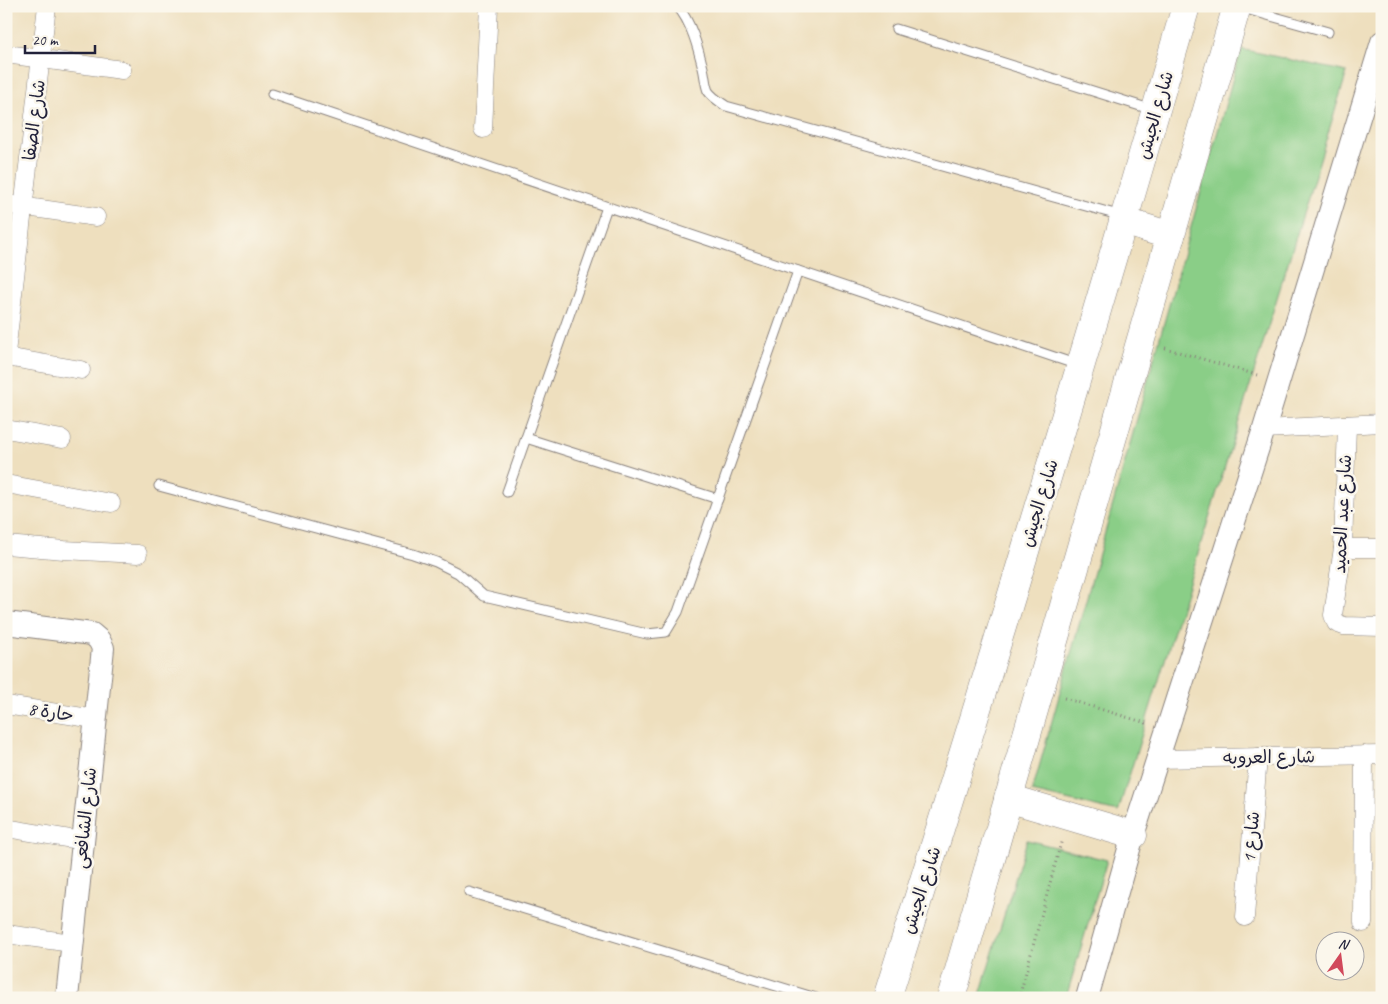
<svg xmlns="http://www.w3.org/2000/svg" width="1388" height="1004" viewBox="0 0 1388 1004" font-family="Caveat,'Playpen Sans Arabic',sans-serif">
	<rect width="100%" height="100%" fill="#fbf7ec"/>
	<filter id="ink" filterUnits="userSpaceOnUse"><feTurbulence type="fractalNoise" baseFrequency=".02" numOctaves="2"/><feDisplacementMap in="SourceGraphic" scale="10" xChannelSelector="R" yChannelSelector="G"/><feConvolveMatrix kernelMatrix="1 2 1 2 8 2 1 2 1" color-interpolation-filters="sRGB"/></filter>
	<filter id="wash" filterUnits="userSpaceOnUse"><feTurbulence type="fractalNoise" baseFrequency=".0096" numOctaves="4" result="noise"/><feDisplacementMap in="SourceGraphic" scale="20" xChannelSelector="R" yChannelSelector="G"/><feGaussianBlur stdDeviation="1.12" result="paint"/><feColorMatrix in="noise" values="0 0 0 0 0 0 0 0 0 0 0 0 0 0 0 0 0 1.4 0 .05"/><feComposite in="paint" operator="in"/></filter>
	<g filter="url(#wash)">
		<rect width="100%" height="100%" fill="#eedfbe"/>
		<g fill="#8ace87" stroke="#567861">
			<path d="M1241,49L1347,72L1118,812L1032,792Z"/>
			<path d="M1027,840L1107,860L1066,998H979Z"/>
		</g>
	</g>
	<g filter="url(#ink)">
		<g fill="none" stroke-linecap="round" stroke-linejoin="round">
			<g stroke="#88807c" stroke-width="11">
				<g id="service">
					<path d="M677,6C691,21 698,48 703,68C705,75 705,84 708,91C713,98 719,101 726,106L1122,216"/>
					<path d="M1239,7L1328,32"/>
					<path d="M896,29L1153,110"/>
					<path d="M272,94L1078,365"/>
					<path d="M526,438L718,499"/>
					<path d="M159,486L413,554L436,562L458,573L484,596L647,634L666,632L678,612L798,271"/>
					<path d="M507,492L607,207"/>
					<path d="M469,892L816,998"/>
				</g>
			</g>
			<g stroke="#88807c" stroke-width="19">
				<g id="minor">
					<path d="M6,54L122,70"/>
					<path d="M483,129L489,6"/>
					<path d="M6,204L96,217"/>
					<path d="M6,353L47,6"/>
					<path d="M6,357L81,370"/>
					<path d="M1347,425L1343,548L1333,615L1336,623L1344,626L1382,627"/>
					<path d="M6,429L62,439"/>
					<path d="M1264,429L1382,423"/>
					<path d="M6,484L111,503"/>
					<path d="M6,545L64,550L138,554"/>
					<path d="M1343,548H1382"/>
					<path d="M6,705L95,719"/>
					<path d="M1157,759L1382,755"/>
					<path d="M6,828L83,841"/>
					<path d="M1245,917L1258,757"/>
					<path d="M1363,923L1364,755"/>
					<path d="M6,934L72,943"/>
				</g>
			</g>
			<g stroke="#88807c" stroke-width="24">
				<g id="tertiary">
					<path d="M6,623L92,634L99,640L103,648L67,998"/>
					<path d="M1087,998L1133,835L1264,429L1382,42"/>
				</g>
			</g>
			<g stroke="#88807c" stroke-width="29">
				<g id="primary">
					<path d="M1123,221L1171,236"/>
					<path d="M1008,798L1133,835"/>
					<path d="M887,998C991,669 1090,338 1186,6"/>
					<path d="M951,998L1237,6"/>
				</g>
			</g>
			<g stroke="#88807c" stroke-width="3" stroke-dasharray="1 4" stroke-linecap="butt">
				<path d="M1165,348L1257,375"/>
				<path d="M1064,698L1146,723"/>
				<path d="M1019,998L1062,839"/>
			</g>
			<use href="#service" stroke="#fff" stroke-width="9"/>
			<use href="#minor" stroke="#fff" stroke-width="18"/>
			<use href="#tertiary" stroke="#fff" stroke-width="22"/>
			<use href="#primary" stroke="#fff" stroke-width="28"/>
		</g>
	</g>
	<g text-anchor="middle" stroke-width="5" stroke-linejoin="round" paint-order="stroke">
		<g font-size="18" fill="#22223b" stroke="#fbf7ec">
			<text transform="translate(1155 115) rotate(-74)" y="6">شارع الجيش</text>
			<text transform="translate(34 120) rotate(-83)" y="6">شارع الصفا</text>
			<text transform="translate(1039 503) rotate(-73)" y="6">شارع الجيش</text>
			<text transform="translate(1342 514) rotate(-87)" y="6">شارع عبد الحميد</text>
			<text transform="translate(51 712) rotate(9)" y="6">حارة 8</text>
			<text transform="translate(1269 757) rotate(-1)" y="6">شارع العروبه</text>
			<text transform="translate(85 818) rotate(-84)" y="6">شارع الشافعى</text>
			<text transform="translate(1251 837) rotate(-85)" y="6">شارع 1</text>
			<text transform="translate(921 890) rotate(-72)" y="6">شارع الجيش</text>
		</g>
	</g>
	<rect width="1388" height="1004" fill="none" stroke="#fbf7ec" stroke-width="25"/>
	<g transform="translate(1340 956) rotate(14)"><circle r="24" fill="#fbf7ec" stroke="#a4a2a5"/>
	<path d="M0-4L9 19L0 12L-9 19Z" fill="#d1495b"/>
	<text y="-8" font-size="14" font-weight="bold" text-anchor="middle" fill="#22223b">N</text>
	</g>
	<path d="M25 45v8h70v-8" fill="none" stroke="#22223b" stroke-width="2.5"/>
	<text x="32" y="45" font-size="15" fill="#22223b" stroke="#fbf7ec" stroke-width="4" paint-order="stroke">20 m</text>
</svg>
